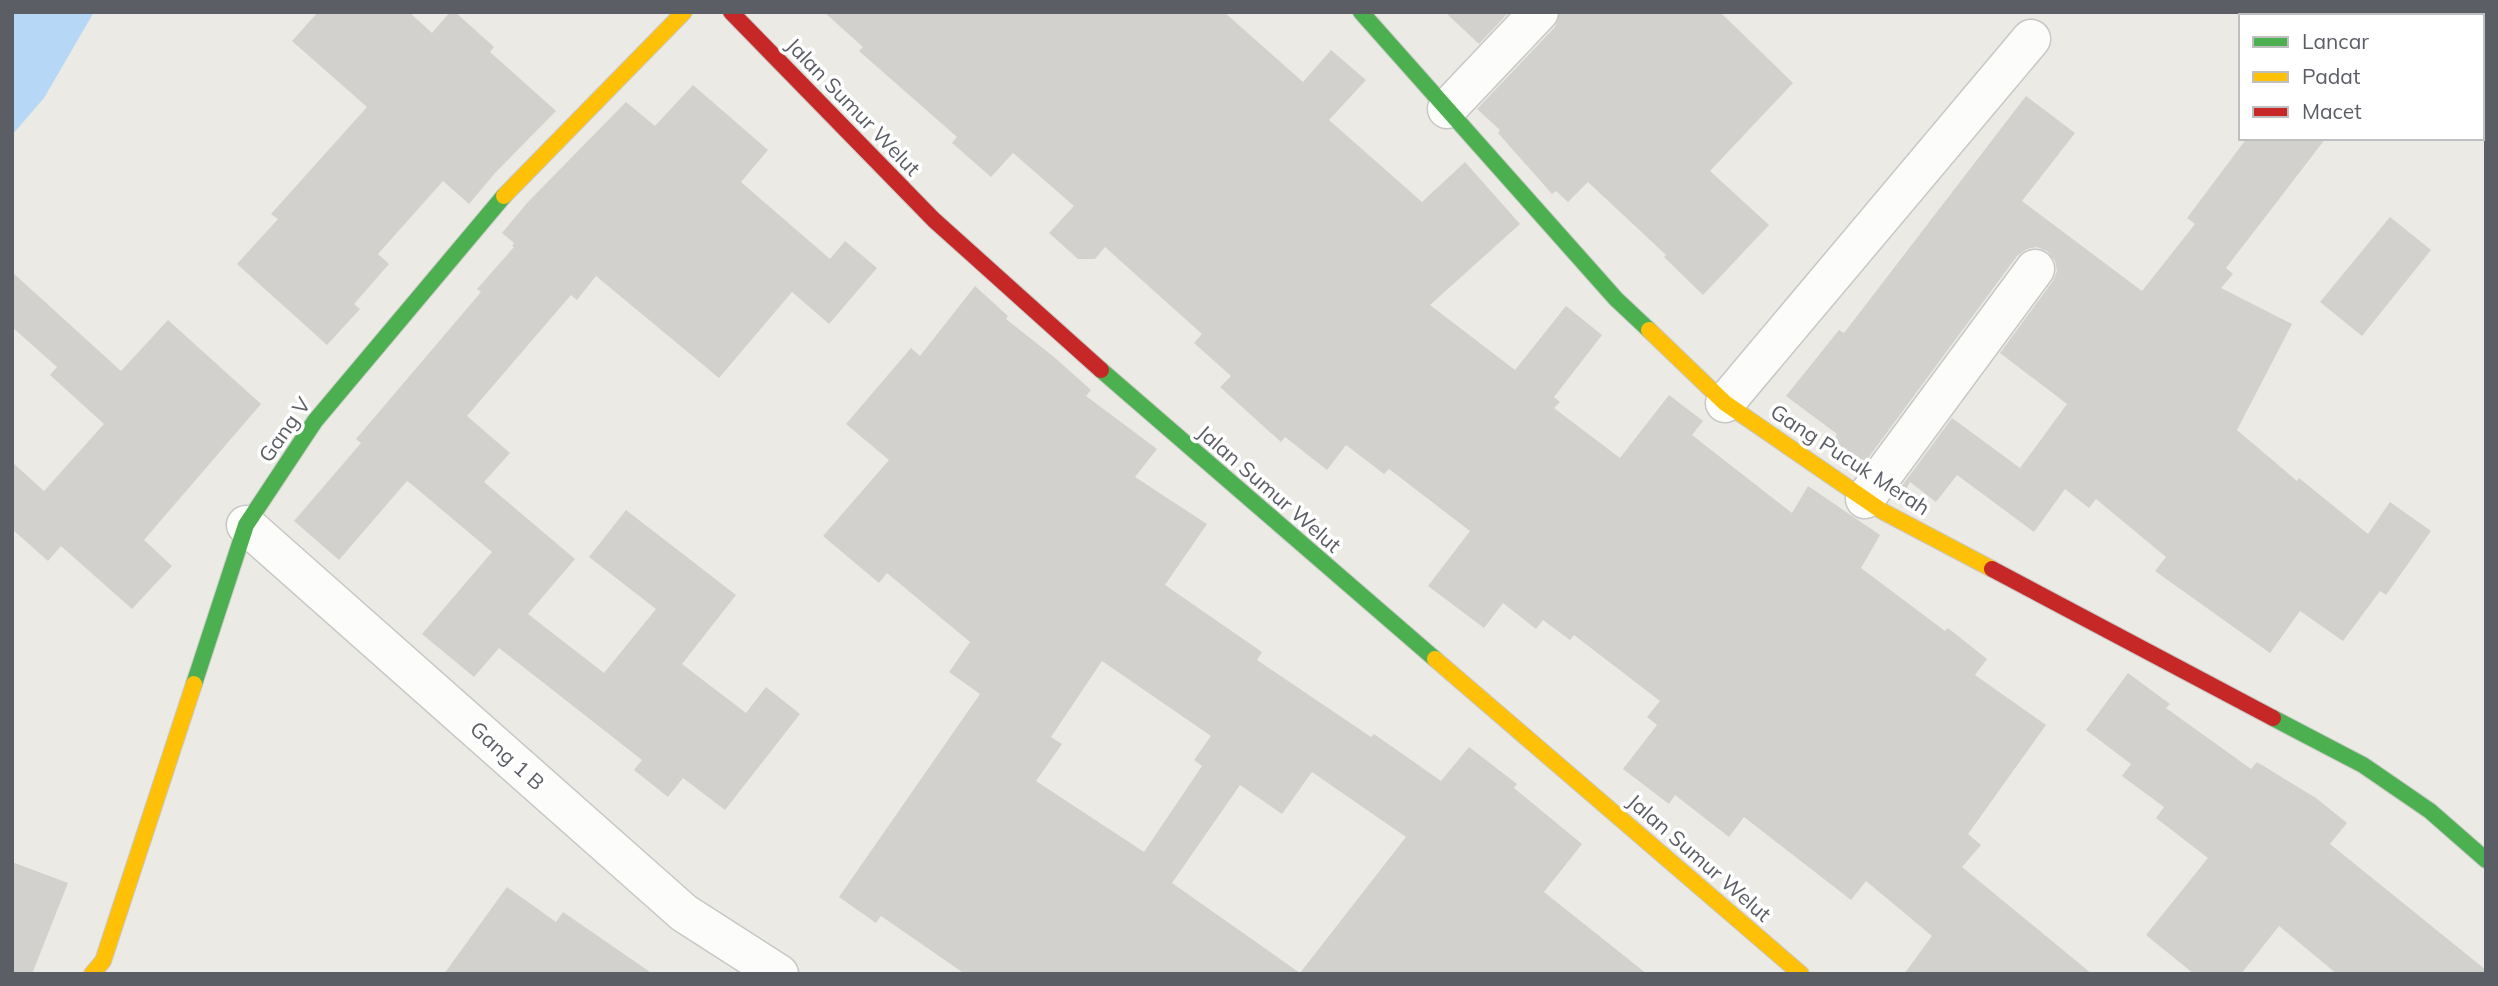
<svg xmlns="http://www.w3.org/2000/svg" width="2498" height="986" viewBox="0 0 2498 986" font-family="Mulish,sans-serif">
	<rect width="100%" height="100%" fill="#ebeae5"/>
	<path fill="#b7d7f7" d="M12,12H94L44,98L12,135Z"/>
	<g fill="#d2d1ce" fill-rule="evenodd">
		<path d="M318,12H409L432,33L450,12H455L494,47L490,52L556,111L495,173L469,204L443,181L378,254L389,264L354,304L360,309L327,345L237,264L278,219L271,214L367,107L292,41Z"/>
		<path d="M824,12H1224L1303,82L1331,50L1366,80L1329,120L1422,202L1465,162L1520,224L1430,305L1515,370L1566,306L1602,335L1554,397L1560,402L1554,408L1620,458L1669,395L1703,421L1692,435L1792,513L1808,486L1880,535L1861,568L1945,631L1948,628L1987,659L1975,675L2046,725L1968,834L1981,845L1962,867L2092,974H1904L1932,936L1866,881L1851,900L1744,817L1729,837L1675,795L1669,804L1623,769L1657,725L1647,717L1660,701L1574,635L1570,640L1543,620L1536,629L1503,603L1484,628L1428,586L1470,531L1389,469L1384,474L1346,445L1327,470L1285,437L1281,442L1220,387L1231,376L1194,343L1202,334L1105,247L1095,259H1078L1049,233L1074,206L1013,153L991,177L952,143L957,137L859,51L863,47Z"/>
		<path d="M1445,12H1509L1479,44Z"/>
		<path d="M1560,12H1720L1793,83L1710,171L1769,225L1703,295L1664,257L1666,255L1588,182L1568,202L1556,191L1552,194L1498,133L1500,130L1477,109L1555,27Z"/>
		<path d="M693,85L768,150L741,182L830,259L845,241L877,268L829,324L792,292L719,378L596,276L577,300L571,295L467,416L510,453L484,482L575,559L528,614L604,673L656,609L589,557L626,510L736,595L682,664L746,713L766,687L800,714L725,810L683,778L668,797L634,770L642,760L499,648L474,677L422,634L492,552L410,483L407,481L339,560L294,521L361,443L356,439L481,292L477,289L514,247L512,246L514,243L502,233L527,203L626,102L655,126Z"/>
		<path d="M2026,96L2075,133L2022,201L2142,291L2195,224L2187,218L2247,138H2326L2226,268L2233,274L2221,288L2292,324L2237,430L2297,481L2299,478L2368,534L2390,502L2431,531L2386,595L2380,591L2343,641L2300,611L2270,653L2155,571L2166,557L2096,499L2089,508L2065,489L2034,532L1957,475L1936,502L1910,482L1902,497L1896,494L1952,418L2020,468L2067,404L2000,353L2053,281L2057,271L2055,261L2047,251L2037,247L2027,249L2017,256L1860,469L1829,448L1837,434L1786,396L1839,330L1844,333Z"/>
		<path d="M2390,217L2431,250L2362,336L2320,302Z"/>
		<path d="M12,272L121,371L168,320L261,404L144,540L172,566L132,609L61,546L48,561L12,529V462L44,491L104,424L50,375L57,367L12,327Z"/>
		<path d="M975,286L1008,316L1006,319L1054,357L1091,390L1086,396L1157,449L1135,477L1207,524L1165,585L1262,652L1257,660L1371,737L1374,734L1441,781L1469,747L1517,784L1514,788L1582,844L1544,892L1647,974H965L881,916L876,923L839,897L980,694L949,672L970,642L887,573L879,583L823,536L889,460L846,424L911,348L920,356ZM1102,661L1211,736L1194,760L1202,766L1144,852L1036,781L1062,744L1051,737ZM1312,772L1406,837L1300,973L1172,883L1240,785L1282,814Z"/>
		<path d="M2128,673L2170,704L2166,708L2251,769L2257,762L2316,798L2347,823L2330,844L2486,970V974H2337L2279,926L2241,974H2194L2146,935L2208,858L2156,818L2164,807L2122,776L2131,764L2086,730Z"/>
		<path d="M12,862L68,883L32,974H12Z"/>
		<path d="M507,887L556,922L563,912L653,974H444Z"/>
	</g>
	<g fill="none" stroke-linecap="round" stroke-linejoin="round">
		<g stroke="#c7c7c6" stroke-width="41">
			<g id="street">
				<path d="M1447,109L1539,12"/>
				<path d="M1725,403L2031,39"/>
				<path d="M1865,499L2035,269"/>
				<path d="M246,525L684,913L779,974"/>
			</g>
		</g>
		<g stroke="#c8c8c7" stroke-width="18">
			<g id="fast">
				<path d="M1361,12L1616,299L1649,330"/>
				<path d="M1101,370L1435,659"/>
				<path d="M194,684L246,525L315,421L504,196"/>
				<path d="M2273,718L2363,765L2430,811L2486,860"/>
			</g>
		</g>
		<g stroke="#c8c8c7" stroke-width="18">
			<g id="slow">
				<path d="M504,196L684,12"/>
				<path d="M1649,330L1725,403L1882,511L1992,569"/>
				<path d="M1435,659L1801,974"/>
				<path d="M92,974L103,961L194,684"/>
			</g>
		</g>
		<g stroke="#c8c8c7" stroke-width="18">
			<g id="jam">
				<path d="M731,12L934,220L1101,370"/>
				<path d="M1992,569L2273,718"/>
			</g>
		</g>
		<use href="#street" stroke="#fcfcfb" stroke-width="38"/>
		<use href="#fast" stroke="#4caf50" stroke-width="16"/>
		<use href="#slow" stroke="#ffc107" stroke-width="16"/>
		<use href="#jam" stroke="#c62828" stroke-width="16"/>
	</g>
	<g text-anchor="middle" stroke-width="7" stroke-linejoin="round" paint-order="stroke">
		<g font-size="21" fill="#5b5e64" stroke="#fff">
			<text transform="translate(853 107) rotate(46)" y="7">Jalan Sumur Welut</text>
			<text transform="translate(285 430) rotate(-55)" y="7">Gang V</text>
			<text transform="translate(1850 460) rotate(33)" y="7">Gang Pucuk Merah</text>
			<text transform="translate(1269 489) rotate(41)" y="7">Jalan Sumur Welut</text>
			<text transform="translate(507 756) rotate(42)" y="7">Gang 1 B</text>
			<text transform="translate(1699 858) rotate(41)" y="7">Jalan Sumur Welut</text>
		</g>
	</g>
	<rect width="2498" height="986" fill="none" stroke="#5b5e64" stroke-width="28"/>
	<rect x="2239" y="14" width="245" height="126" fill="#ffffff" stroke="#bdbfc1" stroke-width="2"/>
	<rect x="2253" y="37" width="35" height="10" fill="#4caf50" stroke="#bdbfc1" stroke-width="2"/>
	<text x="2302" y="49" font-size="21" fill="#5b5e64">Lancar</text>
	<rect x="2253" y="72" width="35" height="10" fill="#ffc107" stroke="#bdbfc1" stroke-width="2"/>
	<text x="2302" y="84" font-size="21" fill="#5b5e64">Padat</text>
	<rect x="2253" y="107" width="35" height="10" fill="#c62828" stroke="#bdbfc1" stroke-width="2"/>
	<text x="2302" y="119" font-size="21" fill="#5b5e64">Macet</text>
</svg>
